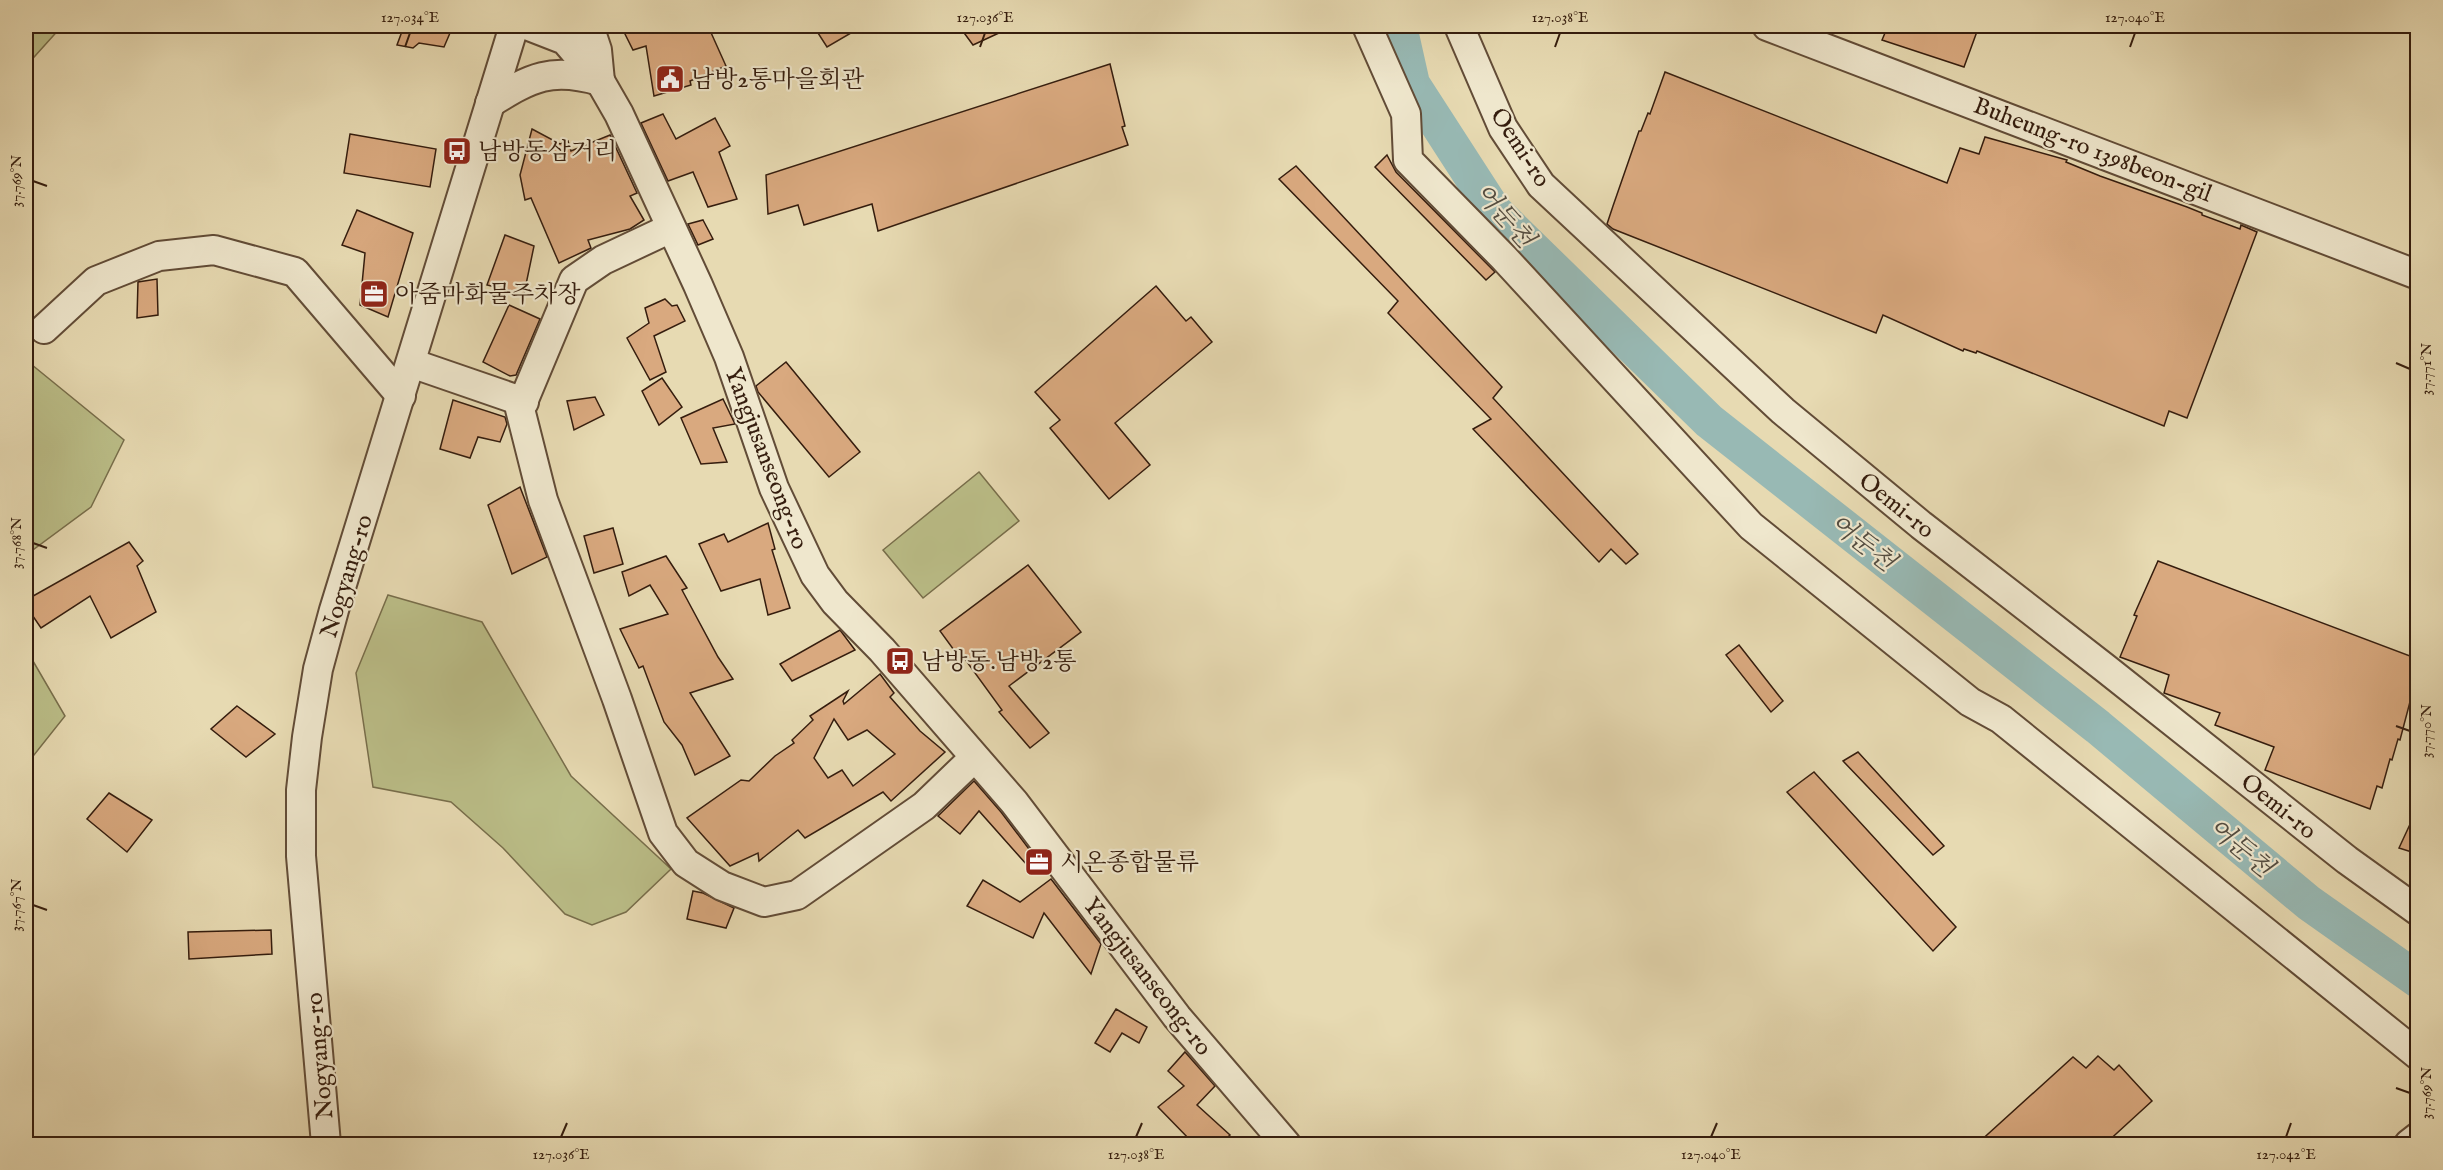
<svg xmlns="http://www.w3.org/2000/svg" width="2443" height="1170" viewBox="0 0 2443 1170" font-family="'IM FELL English','Noto Serif KR',serif">
	<rect width="100%" height="100%" fill="#e7dab2"/>
	<filter id="stains"><feTurbulence type="fractalNoise" baseFrequency=".00333" numOctaves="4"/><feColorMatrix values="0 0 0 0 .2 0 0 0 0 .09 0 0 0 0 .02 0 0 0 .5 -.17"/></filter>
	<radialGradient id="worn" r=".72"><stop offset=".6" stop-color="#630" stop-opacity="0"/><stop offset="1" stop-color="#630" stop-opacity=".3"/></radialGradient>
	<g fill="#bbbe88" stroke="#786e4b" stroke-width="1.5">
		<path d="M26,26H62L26,66Z"/>
		<path d="M26,360L124,440L91,507L26,555Z"/>
		<path d="M979,472L1019,521L923,598L883,550Z"/>
		<path d="M388,595L482,622L571,776L671,869L626,912L592,925L565,914L503,848L451,802L373,787L356,673Z"/>
		<path d="M26,649L65,716L26,765Z"/>
	</g>
	<g fill="none" stroke-linecap="round" stroke-linejoin="round">
		<path stroke="#98b9b4" stroke-width="36" d="M1399,26L1412,84L1494,211L1709,421L2098,727L2309,903L2418,980"/>
	</g>
	<g fill="#d9a97f" stroke="#351d0e" stroke-width="1.5" fill-rule="evenodd">
		<path d="M404,26H453L444,47L419,43L413,48L397,45Z"/>
		<path d="M621,26H708L726,66L690,81L691,85L654,96L646,46L633,50Z"/>
		<path d="M831,26H863L827,47L818,33Z"/>
		<path d="M959,26H1014L973,45Z"/>
		<path d="M1888,26H1979L1964,67L1882,40Z"/>
		<path d="M1110,64L1125,126L1122,127L1128,145L878,231L872,204L804,225L798,205L768,214L766,175Z"/>
		<path d="M1665,72L1947,183L1960,148L1979,154L1985,137L2067,160L2066,162L2100,176L2187,207L2202,213V215L2240,229L2241,225L2257,232L2187,418L2169,411L2164,426L1977,351L1976,353L1964,349L1963,351L1883,315L1876,333L1613,229L1607,224L1613,206L1639,131H1641L1648,113L1650,114Z"/>
		<path d="M663,114L676,139L715,118L730,146L719,152L737,199L708,207L693,172L668,181L641,123Z"/>
		<path d="M532,129L560,144L568,141L571,151L610,135L637,193L630,196L644,220L630,229L588,240L591,248L559,263L531,198L525,200L520,175Z"/>
		<path d="M350,134L436,149L430,187L344,173Z"/>
		<path d="M1387,155L1396,172L1495,272L1486,280L1375,167Z"/>
		<path d="M1296,166L1502,387L1493,398L1638,554L1626,564L1611,549L1599,562L1473,429L1491,419L1388,313L1398,301L1279,179Z"/>
		<path d="M357,210L413,233L388,317L360,305L365,253L342,245Z"/>
		<path d="M703,220L713,239L698,245L688,224Z"/>
		<path d="M505,235L534,246L524,294L487,285Z"/>
		<path d="M157,279L158,315L137,318L138,282Z"/>
		<path d="M1156,286L1186,321L1191,317L1212,342L1115,423L1150,465L1109,499L1050,428L1060,420L1035,392Z"/>
		<path d="M665,299L672,306L677,305L685,321L654,336L666,372L650,380L627,338L649,323L645,308Z"/>
		<path d="M509,305L540,319L516,375L510,376L483,362Z"/>
		<path d="M786,362L860,452L829,477L758,392L756,386Z"/>
		<path d="M662,378L682,407L659,425L642,391Z"/>
		<path d="M595,397L604,415L574,430L567,401Z"/>
		<path d="M723,399L735,424L713,428L727,462L701,464L681,418Z"/>
		<path d="M453,400L505,417L507,424L500,442L478,437L470,458L440,449Z"/>
		<path d="M520,487L547,557L512,574L488,505Z"/>
		<path d="M768,523L775,549L772,550L790,608L768,615L760,579L721,591L699,544L724,534L728,542Z"/>
		<path d="M613,528L623,564L594,573L584,536Z"/>
		<path d="M129,542L143,561L137,566L156,612L111,638L90,596L41,628L26,606V600Z"/>
		<path d="M666,556L687,588L682,590L718,657L733,679L690,693L730,756L695,775L682,745L664,722L643,666L639,668L620,629L668,614L650,585L629,596L622,572Z"/>
		<path d="M2158,561L2418,659V700L2411,698L2400,740L2398,739L2392,760L2390,759L2382,788L2377,786L2370,809L2265,770L2274,747L2215,725L2220,713L2164,693L2169,675L2120,657L2137,616L2134,615Z"/>
		<path d="M1028,565L1081,632L1009,686L1049,733L1030,748L999,712L1002,710L962,655L959,657L940,631Z"/>
		<path d="M840,630L855,650L792,681L780,664Z"/>
		<path d="M1739,645L1783,701L1771,712L1726,655Z"/>
		<path d="M880,674L894,693L890,697L920,731L945,752L891,801L883,792L805,838L798,830L759,861L758,853L730,866L687,818L741,780L749,781L775,756L794,743L792,740L813,720L810,716L848,691L843,701L844,704ZM834,719L848,740L867,730L895,754L853,786L842,770L828,778L814,758Z"/>
		<path d="M237,706L275,734L246,757L211,729Z"/>
		<path d="M1858,752L1944,846L1933,855L1843,761Z"/>
		<path d="M1814,772L1956,927L1933,951L1787,792Z"/>
		<path d="M974,781L1001,812L1038,861L1028,866L979,811L960,834L938,816Z"/>
		<path d="M109,793L152,820L127,852L87,819Z"/>
		<path d="M2418,807V854L2399,848Z"/>
		<path d="M1051,879L1101,944L1091,974L1044,913L1033,938L967,906L983,880L1020,902Z"/>
		<path d="M693,891L703,893L734,908L726,928L687,919Z"/>
		<path d="M271,930L272,954L189,959L188,932Z"/>
		<path d="M1116,1009L1147,1027L1139,1043L1122,1033L1110,1052L1095,1043Z"/>
		<path d="M1185,1052L1215,1086L1197,1105L1230,1135L1220,1144H1194L1158,1107L1184,1086L1168,1071Z"/>
		<path d="M2098,1056L2114,1070L2119,1065L2152,1101L2105,1144H1977L2073,1057L2086,1068Z"/>
	</g>
	<g fill="none" stroke-linecap="round" stroke-linejoin="round">
		<g stroke="#624c37" stroke-width="32">
			<g id="minor">
				<path d="M529,26L565,40L600,81L619,114L698,285L729,357L774,488L815,575L835,602L882,650L1014,802L1177,1017L1286,1144"/>
				<path d="M589,26L597,50L600,81"/>
				<path d="M1367,26L1406,114L1408,160L1504,258L1751,526L1970,702L2001,719L2418,1055"/>
				<path d="M1459,26L1503,128L1541,185L1783,411L1921,525L2105,668L2347,860L2418,911"/>
				<path d="M1767,26L2418,275"/>
				<path d="M490,103C532,77 551,67 600,81"/>
				<path d="M671,228L603,260L574,280L520,409L543,500L617,699L663,833L686,863L722,886L764,902L797,895L924,806L974,758"/>
				<path d="M44,329L96,281L159,256L214,250L295,272L401,396"/>
				<path d="M411,363L524,402"/>
				<path d="M326,1144L301,856V790L307,737L318,669L334,610L514,26"/>
				<path d="M2409,1144L2418,1137"/>
			</g>
		</g>
		<use href="#minor" stroke="#efe7cd" stroke-width="28"/>
	</g>
	<path fill="none" stroke="#351d0e" stroke-width="2" d="M405,47L410,33M980,47L985,33M1555,47L1560,33M2130,47L2135,33M33,181L47,186M2396,363L2410,369M33,543L47,548M2396,726L2410,731M33,905L47,910M2396,1088L2410,1093M561,1137L567,1123M1136,1137L1142,1123M1711,1137L1717,1123M2286,1137L2291,1123"/>
	<defs>
		<g id="civic-square" transform="scale(1.5)"><rect x="-9" y="-9" width="18" height="18" rx="4" fill="#8f2418" stroke="#efe7cd"/><path d="M-.6-6.5H3V-4.5H.6V-3L4-1V1h2V6H-6V1h2V-1L-.6-3ZM-1.2 2.5V6h2.4V2.5Z" fill="#fff"/></g>
		<g id="bus-square" transform="scale(1.5)"><rect x="-9" y="-9" width="18" height="18" rx="4" fill="#8f2418" stroke="#efe7cd"/><path d="M-5-6H5V4H4V6H2V4H-2V6H-4V4H-5ZM-3.5-4V0h7V-4ZM-3.5 1.2v1.5H-2V1.2ZM2 1.2v1.5H3.5V1.2Z" fill="#fff"/></g>
		<g id="office-square" transform="scale(1.5)"><rect x="-9" y="-9" width="18" height="18" rx="4" fill="#8f2418" stroke="#efe7cd"/><path d="M-6-3h4V-5.5h4V-3h4V5H-6ZM-1-4.5V-3h2v-1.5ZM-6 0V1H6V0Z" fill="#fff"/></g>
	</defs>
	<g fill-rule="evenodd">
		<use href="#civic-square" x="670" y="79"/>
		<use href="#bus-square" x="457" y="151"/>
		<use href="#office-square" x="374" y="294"/>
		<use href="#bus-square" x="900" y="661"/>
		<use href="#office-square" x="1039" y="862"/>
	</g>
	<g text-anchor="middle" stroke-width="4.5" stroke-linejoin="round" paint-order="stroke">
		<g font-size="24" fill="#351d0e" stroke="#efe7cd" text-anchor="start">
			<text x="691" y="87">남방2통마을회관</text>
			<text x="478" y="159">남방동삼거리</text>
			<text x="395" y="302">아줌마화물주차장</text>
			<text x="921" y="669">남방동.남방2통</text>
			<text x="1060" y="870">시온종합물류</text>
		</g>
		<g font-size="24" fill="#351d0e" stroke="#efe7cd">
			<text transform="translate(1521 147) rotate(57)" y="8">Oemi-ro</text>
			<text transform="translate(2093 149) rotate(21)" y="8">Buheung-ro 1398beon-gil</text>
			<text transform="translate(767 458) rotate(69)" y="8">Yangjusanseong-ro</text>
			<text transform="translate(1897 505) rotate(39)" y="8">Oemi-ro</text>
			<text transform="translate(346 576) rotate(-73)" y="8">Nogyang-ro</text>
			<text transform="translate(2279 806) rotate(39)" y="8">Oemi-ro</text>
			<text transform="translate(1148 976) rotate(52)" y="8">Yangjusanseong-ro</text>
			<text transform="translate(319 1056) rotate(-95)" y="8">Nogyang-ro</text>
		</g>
		<g font-size="26" font-style="italic" fill="#534c40" stroke="#efe7cd">
			<text transform="translate(1505 215) rotate(49)" y="9">어둔천</text>
			<text transform="translate(1863 542) rotate(38)" y="9">어둔천</text>
			<text transform="translate(2241 847) rotate(40)" y="9">어둔천</text>
		</g>
	</g>
	<rect width="2443" height="1170" fill="none" stroke="#e7dab2" stroke-width="66"/>
	<rect x="33" y="33" width="2377" height="1104" fill="none" stroke="#351d0e" stroke-width="2"/>
	<g font-size="15" text-anchor="middle" fill="#351d0e">
		<text x="410" y="22">127.034°E</text>
		<text x="985" y="22">127.036°E</text>
		<text x="1560" y="22">127.038°E</text>
		<text x="2135" y="22">127.040°E</text>
		<text transform="translate(16 181) rotate(-90)" y="5">37.769°N</text>
		<text transform="translate(2426 369) rotate(-90)" y="5">37.771°N</text>
		<text transform="translate(16 543) rotate(-90)" y="5">37.768°N</text>
		<text transform="translate(2426 731) rotate(-90)" y="5">37.770°N</text>
		<text transform="translate(16 905) rotate(-90)" y="5">37.767°N</text>
		<text transform="translate(2426 1093) rotate(-90)" y="5">37.769°N</text>
		<text x="561" y="1159">127.036°E</text>
		<text x="1136" y="1159">127.038°E</text>
		<text x="1711" y="1159">127.040°E</text>
		<text x="2286" y="1159">127.042°E</text>
	</g>
	<rect width="100%" height="100%" filter="url(#stains)"/>
	<rect width="100%" height="100%" fill="url(#worn)"/>
</svg>
